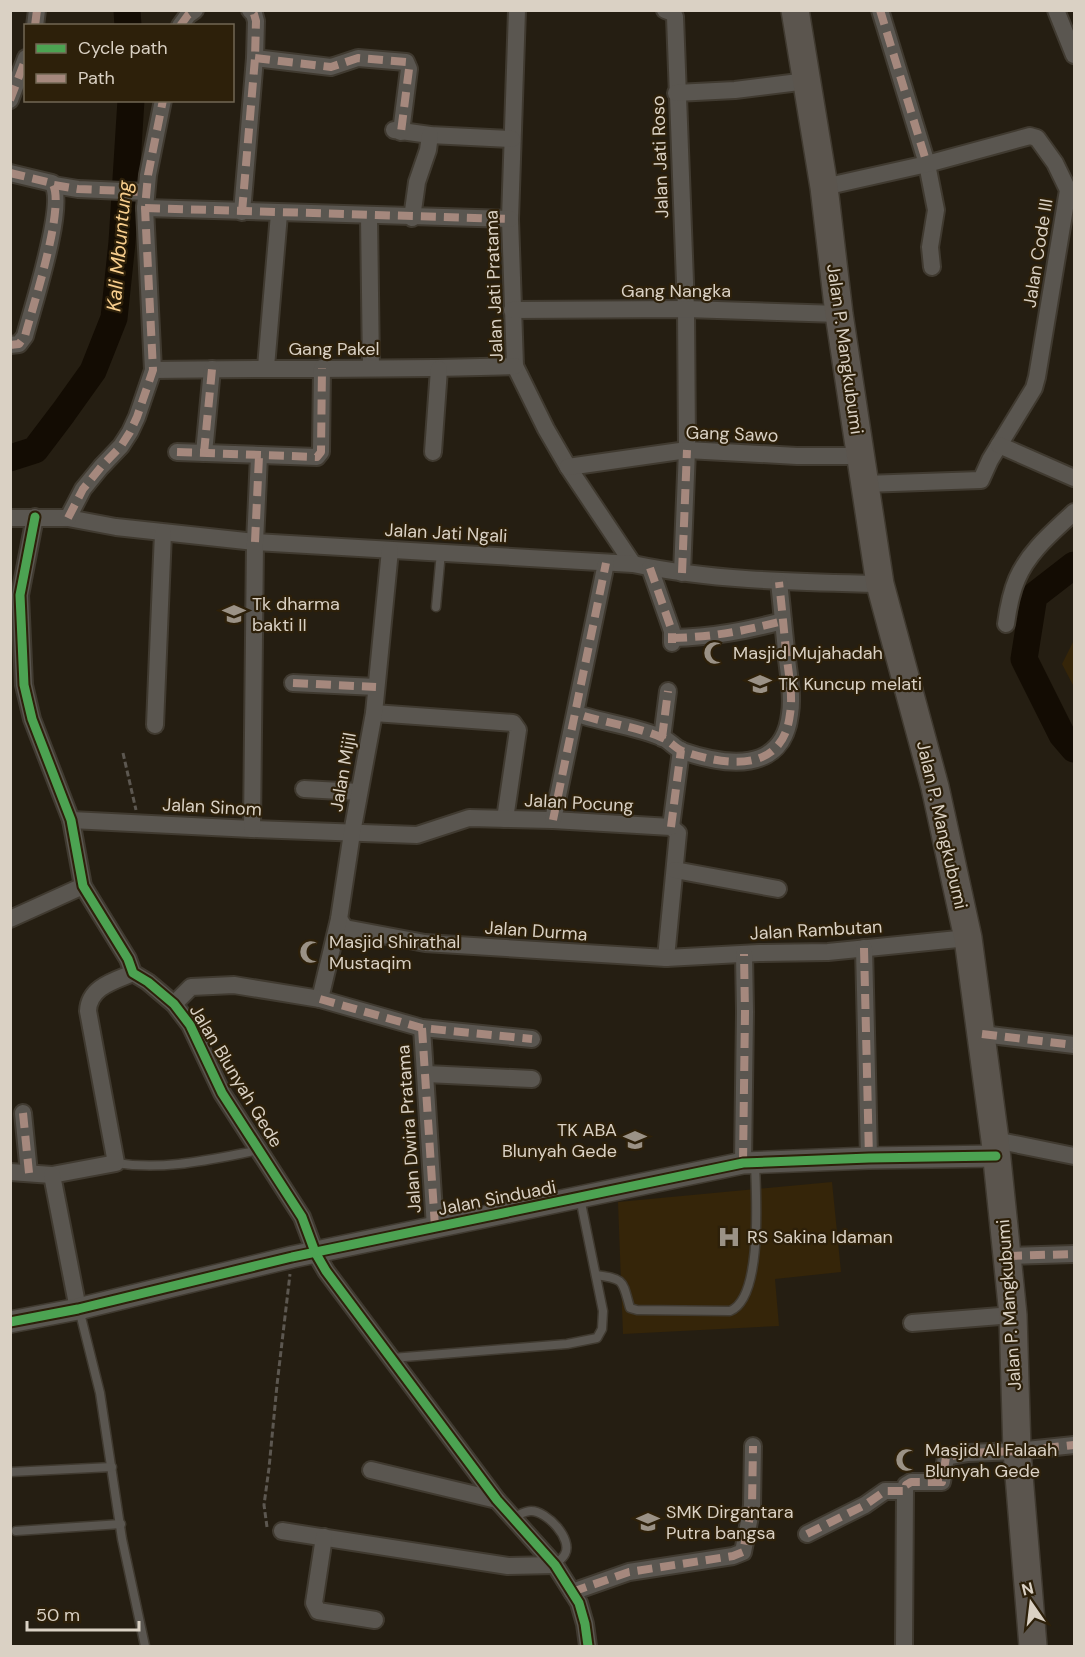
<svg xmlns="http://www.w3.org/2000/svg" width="1085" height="1657" viewBox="0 0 1085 1657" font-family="'DM Sans',sans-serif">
	<rect width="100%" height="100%" fill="#251e12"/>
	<g fill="#352509">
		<path d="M1074,640V687L1062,664Z"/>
		<path d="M832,1182L841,1272L775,1279L779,1326L623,1334L618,1202Z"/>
	</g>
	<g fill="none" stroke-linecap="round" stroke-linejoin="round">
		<g stroke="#130c03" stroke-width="27">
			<path d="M127,10L128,26"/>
			<path d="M10,458L35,450L63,413L93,371L114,318L122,242L131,100"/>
			<path d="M1074,565L1034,596L1024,659L1062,735L1074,749"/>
		</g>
		<g stroke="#403a30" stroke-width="11">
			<g id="service">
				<path d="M436,607L441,552"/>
				<path d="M116,1163C165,1171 212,1159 260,1150"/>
				<path d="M596,1275C625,1279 622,1280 630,1308L637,1310L730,1311C763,1298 756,1195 755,1164"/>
				<path d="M79,1309L100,1393L122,1539L145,1646"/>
				<path d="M392,1358L567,1344L597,1338L602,1329L603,1311L580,1198"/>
				<path d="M10,1472L112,1467"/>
				<path d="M513,1517C519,1515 525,1511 531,1511C547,1511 573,1539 565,1554C563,1558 558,1562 555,1565"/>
				<path d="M16,1531L121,1524"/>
			</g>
		</g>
		<g stroke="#403a30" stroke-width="20">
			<g id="minor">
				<path d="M517,10L510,219L515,366L546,429L568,467L633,564"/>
				<path d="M665,10L673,13L675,17L686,309L687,450L682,573"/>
				<path d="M880,10L927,164L936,210L930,247L932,267"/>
				<path d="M1056,10L1074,55"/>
				<path d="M35,26L37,10"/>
				<path d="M180,26L188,15L195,10"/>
				<path d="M255,58L331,67L358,58L406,62L409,69L401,132"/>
				<path d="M676,93L735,90L807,81"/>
				<path d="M10,100L26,58"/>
				<path d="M394,130L430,135L512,139"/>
				<path d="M10,173L52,183C67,203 32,309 25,336L19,344L10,345"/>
				<path d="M54,185L78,189L146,192"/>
				<path d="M824,187L927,164L1030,136L1037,138L1055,163L1068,190L1037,377L1034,388L990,460L981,480L864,484"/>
				<path d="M145,208L510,219"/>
				<path d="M242,212L255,58L256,21L254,14L250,10"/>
				<path d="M369,216L371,368"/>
				<path d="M412,218L417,182L428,150L430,135"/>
				<path d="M512,310L686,309L839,314"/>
				<path d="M266,367L279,214"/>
				<path d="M153,370C274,368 395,370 515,366"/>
				<path d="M999,445L1074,478"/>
				<path d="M177,452L317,457L321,452L322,368"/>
				<path d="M433,452L439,369"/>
				<path d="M204,453L212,369"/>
				<path d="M568,467L687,450L797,456H860"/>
				<path d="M35,517L20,595L24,685L32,719L71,820L83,886L128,959L133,973L148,982L174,1004L190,1025L222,1093L302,1217L315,1252L326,1271L497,1500L555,1565L579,1603L585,1624L588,1646"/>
				<path d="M10,518H68L116,527L255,542L633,564C714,581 797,582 880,584"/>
				<path d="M68,518L83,489L101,467L121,446L130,432L137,417L153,370L145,208L148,175L163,100"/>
				<path d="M650,568L672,631V643"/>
				<path d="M1006,624C1008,609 1011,593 1017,579C1029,551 1053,532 1074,512"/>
				<path d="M672,638C713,637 744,631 783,621"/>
				<path d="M293,683L376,687"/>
				<path d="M374,713L513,723L518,730L505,819"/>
				<path d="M584,716C608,723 641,728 663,738C670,741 675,748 682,751C726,766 783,774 790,714C793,696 789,677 787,659C784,633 782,608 779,582"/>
				<path d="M155,725L163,533"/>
				<path d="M662,738L668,691"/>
				<path d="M304,789L359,792"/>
				<path d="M71,820L252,829L417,835L469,818L553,820L671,827L678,833L666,958"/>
				<path d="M553,820L606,563"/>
				<path d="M671,827L681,750"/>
				<path d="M252,829L255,542L259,456"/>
				<path d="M675,870L778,889"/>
				<path d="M10,919L83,886"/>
				<path d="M339,919L345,928L425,943L666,958L759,953L828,952L968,938"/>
				<path d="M864,948L869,1158"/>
				<path d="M320,999L339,919L352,833L374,713L390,550"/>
				<path d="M174,1004L191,987L234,985L320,999L422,1028L532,1039"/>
				<path d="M422,1028L435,1227"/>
				<path d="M982,1034L1074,1045"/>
				<path d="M426,1074L532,1079"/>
				<path d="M23,1113L29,1173"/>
				<path d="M995,1140L1074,1156"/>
				<path d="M743,1163L745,1012L744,954"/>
				<path d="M10,1172L52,1175L116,1163L88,1011C89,987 114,981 133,973"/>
				<path d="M52,1175L78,1309"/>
				<path d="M1007,1256L1074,1254"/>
				<path d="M912,1323L1013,1315"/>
				<path d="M371,1470L497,1500"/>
				<path d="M282,1531L508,1566L555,1565"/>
				<path d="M807,1534L865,1505L885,1491H905L906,1485L911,1482H942L946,1457L968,1453L1017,1451L1074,1445"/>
				<path d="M324,1537L314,1603L318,1611L375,1620"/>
				<path d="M572,1592L629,1572L733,1556L743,1552L752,1506L753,1446"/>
				<path d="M904,1646L905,1491"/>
			</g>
		</g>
		<g stroke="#403a30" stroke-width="24">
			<path id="tertiary" d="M10,1322L78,1309L292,1257L743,1163L869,1158L996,1156"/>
		</g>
		<g stroke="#403a30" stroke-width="30">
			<path id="primary" d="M795,10L824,187L839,314L880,584L935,787L968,938L995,1140L1007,1256L1013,1315L1017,1451L1033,1646"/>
		</g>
		<g stroke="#5c5750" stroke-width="3" stroke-dasharray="6 3" stroke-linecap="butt">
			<path d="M123,753L136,810"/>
			<path d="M267,1527L264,1505L269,1468L277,1385L290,1274"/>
		</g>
		<use href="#service" stroke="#5a5650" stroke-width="8"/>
		<use href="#minor" stroke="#5a5650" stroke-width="16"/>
		<use href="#tertiary" stroke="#5a5650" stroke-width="21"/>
		<use href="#primary" stroke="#5b554e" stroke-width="27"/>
		<g stroke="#a5887d" stroke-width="8" stroke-dasharray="15 8" stroke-linecap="butt">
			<path d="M880,10L927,164"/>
			<path d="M35,26L37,10"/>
			<path d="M180,26L188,15L195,10"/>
			<path d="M255,58L331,67L358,58L406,62L409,69L401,132"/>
			<path d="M10,100L26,58"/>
			<path d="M10,173L52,183C67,203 32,309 25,336L19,344L10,345"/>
			<path d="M54,185L78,189L146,192"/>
			<path d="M145,208L510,219"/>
			<path d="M242,212L255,58L256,21L254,14L250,10"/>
			<path d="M177,452L317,457L321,452L322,368"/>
			<path d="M204,453L212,369"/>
			<path d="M68,518L83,489L101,467L121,446L130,432L137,417L153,370L145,208L148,175L163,100"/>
			<path d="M255,542L259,456"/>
			<path d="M650,568L672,631V643"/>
			<path d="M682,573L687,450"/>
			<path d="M672,638C713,637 744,631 783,621"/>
			<path d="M293,683L376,687"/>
			<path d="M584,716C608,723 641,728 663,738C670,741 675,748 682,751C726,766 783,774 790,714C793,696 789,677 787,659C784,633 782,608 779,582"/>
			<path d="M662,738L668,691"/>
			<path d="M553,820L606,563"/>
			<path d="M671,827L681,750"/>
			<path d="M864,948L869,1158"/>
			<path d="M320,999L422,1028L532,1039"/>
			<path d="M422,1028L435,1227"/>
			<path d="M982,1034L1074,1045"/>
			<path d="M23,1113L29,1173"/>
			<path d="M743,1163L745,1012L744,954"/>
			<path d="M1007,1256L1074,1254"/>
			<path d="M807,1534L865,1505L885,1491H905L906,1485L911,1482H942L946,1457L968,1453L1017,1451L1074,1445"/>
			<path d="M572,1592L629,1572L733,1556L743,1552L752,1506L753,1446"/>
		</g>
		<g stroke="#2d200a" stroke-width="13">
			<g id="cycleway">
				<path d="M35,517L20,595L24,685L32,719L71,820L83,886L128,959L133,973L148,982L174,1004L190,1025L222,1093L302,1217L315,1252L326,1271L497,1500L555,1565L579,1603L585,1624L588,1646"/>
				<path d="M10,1322L78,1309L292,1257L743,1163L869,1158L996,1156"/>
			</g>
		</g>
		<use href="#cycleway" stroke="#4ca352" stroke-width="9"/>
	</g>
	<defs>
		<g id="school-bare" transform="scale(1.8)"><path d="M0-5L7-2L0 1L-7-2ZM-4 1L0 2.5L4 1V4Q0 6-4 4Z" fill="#9b9286" stroke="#2d200a" stroke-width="2.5" paint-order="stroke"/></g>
		<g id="mosque-bare" transform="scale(1.8)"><path d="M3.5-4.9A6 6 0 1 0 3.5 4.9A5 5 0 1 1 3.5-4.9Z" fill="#9b9286" stroke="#2d200a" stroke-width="2.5" paint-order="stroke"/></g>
		<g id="hospital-bare" transform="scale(1.8)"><path d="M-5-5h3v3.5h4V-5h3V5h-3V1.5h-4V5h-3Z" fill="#9b9286" stroke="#2d200a" stroke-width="2.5" paint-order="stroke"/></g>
	</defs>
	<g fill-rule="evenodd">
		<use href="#school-bare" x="234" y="614"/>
		<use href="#mosque-bare" x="715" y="653"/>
		<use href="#school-bare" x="760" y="684"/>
		<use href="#mosque-bare" x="311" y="952"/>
		<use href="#school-bare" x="635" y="1140"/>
		<use href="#hospital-bare" x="729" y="1237"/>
		<use href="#mosque-bare" x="907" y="1460"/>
		<use href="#school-bare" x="648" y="1522"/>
	</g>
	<g text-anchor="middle" stroke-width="4.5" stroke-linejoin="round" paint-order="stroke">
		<g font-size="18" fill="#dad1c4" stroke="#2d200a">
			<text transform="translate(660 157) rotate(-92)" y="6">Jalan Jati Roso</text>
			<text transform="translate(1038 253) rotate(-81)" y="6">Jalan Code III</text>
			<text transform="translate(494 286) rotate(-92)" y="6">Jalan Jati Pratama</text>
			<text x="676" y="297">Gang Nangka</text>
			<text x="334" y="355">Gang Pakel</text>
			<text transform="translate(845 349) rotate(82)" y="6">Jalan P. Mangkubumi</text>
			<text transform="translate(732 434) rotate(2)" y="6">Gang Sawo</text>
			<text transform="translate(446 533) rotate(3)" y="6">Jalan Jati Ngali</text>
			<text transform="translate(343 772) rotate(-80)" y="6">Jalan Mijil</text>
			<text transform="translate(579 803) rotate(3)" y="6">Jalan Pocung</text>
			<text transform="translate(212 807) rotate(3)" y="6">Jalan Sinom</text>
			<text transform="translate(942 825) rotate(77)" y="6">Jalan P. Mangkubumi</text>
			<text transform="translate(816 930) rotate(-3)" y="6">Jalan Rambutan</text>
			<text transform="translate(536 931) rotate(4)" y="6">Jalan Durma</text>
			<text transform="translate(236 1076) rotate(59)" y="6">Jalan Blunyah Gede</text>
			<text transform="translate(409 1129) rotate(-94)" y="6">Jalan Dwira Pratama</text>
			<text transform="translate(497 1198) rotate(-11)" y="6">Jalan Sinduadi</text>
			<text transform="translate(1009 1305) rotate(-94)" y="6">Jalan P. Mangkubumi</text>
		</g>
		<g font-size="18" fill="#dad1c4" stroke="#2d200a" text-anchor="start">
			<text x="252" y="610">Tk dharma<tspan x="252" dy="21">bakti II</tspan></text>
			<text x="733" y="659">Masjid Mujahadah</text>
			<text x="778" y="690">TK Kuncup melati</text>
			<text x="329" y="948">Masjid Shirathal<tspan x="329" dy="21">Mustaqim</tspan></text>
			<text x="617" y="1136" text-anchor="end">TK ABA<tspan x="617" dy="21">Blunyah Gede</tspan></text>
			<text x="747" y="1243">RS Sakina Idaman</text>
			<text x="925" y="1456">Masjid Al Falaah<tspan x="925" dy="21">Blunyah Gede</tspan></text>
			<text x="666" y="1518">SMK Dirgantara<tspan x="666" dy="21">Putra bangsa</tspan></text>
		</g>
		<g font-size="20" font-style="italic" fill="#f9cf8e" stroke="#2d200a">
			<text transform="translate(119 246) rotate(-85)" y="7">Kali Mbuntung</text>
		</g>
	</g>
	<rect width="1085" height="1657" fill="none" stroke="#dad1c4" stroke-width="24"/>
	<rect x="24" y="24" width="210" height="78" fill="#2d200a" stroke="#726754" stroke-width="1.5"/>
	<rect x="36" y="44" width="30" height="9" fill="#4ca352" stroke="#726754" stroke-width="1.5"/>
	<text x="78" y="54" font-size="18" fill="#dad1c4">Cycle path</text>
	<rect x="36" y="74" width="30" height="9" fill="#a5887d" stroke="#726754" stroke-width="1.5"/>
	<text x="78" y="84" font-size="18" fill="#dad1c4">Path</text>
	<g transform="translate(1031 1603) rotate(346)" stroke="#2d200a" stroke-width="4.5" paint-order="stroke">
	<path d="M0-4.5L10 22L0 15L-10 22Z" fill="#dad1c4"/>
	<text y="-9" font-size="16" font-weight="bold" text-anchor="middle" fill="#dad1c4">N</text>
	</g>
	<path d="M27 1621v9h112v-9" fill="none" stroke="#dad1c4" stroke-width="3"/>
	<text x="36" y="1621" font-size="18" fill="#dad1c4" stroke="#2d200a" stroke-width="4.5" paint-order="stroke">50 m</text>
</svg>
